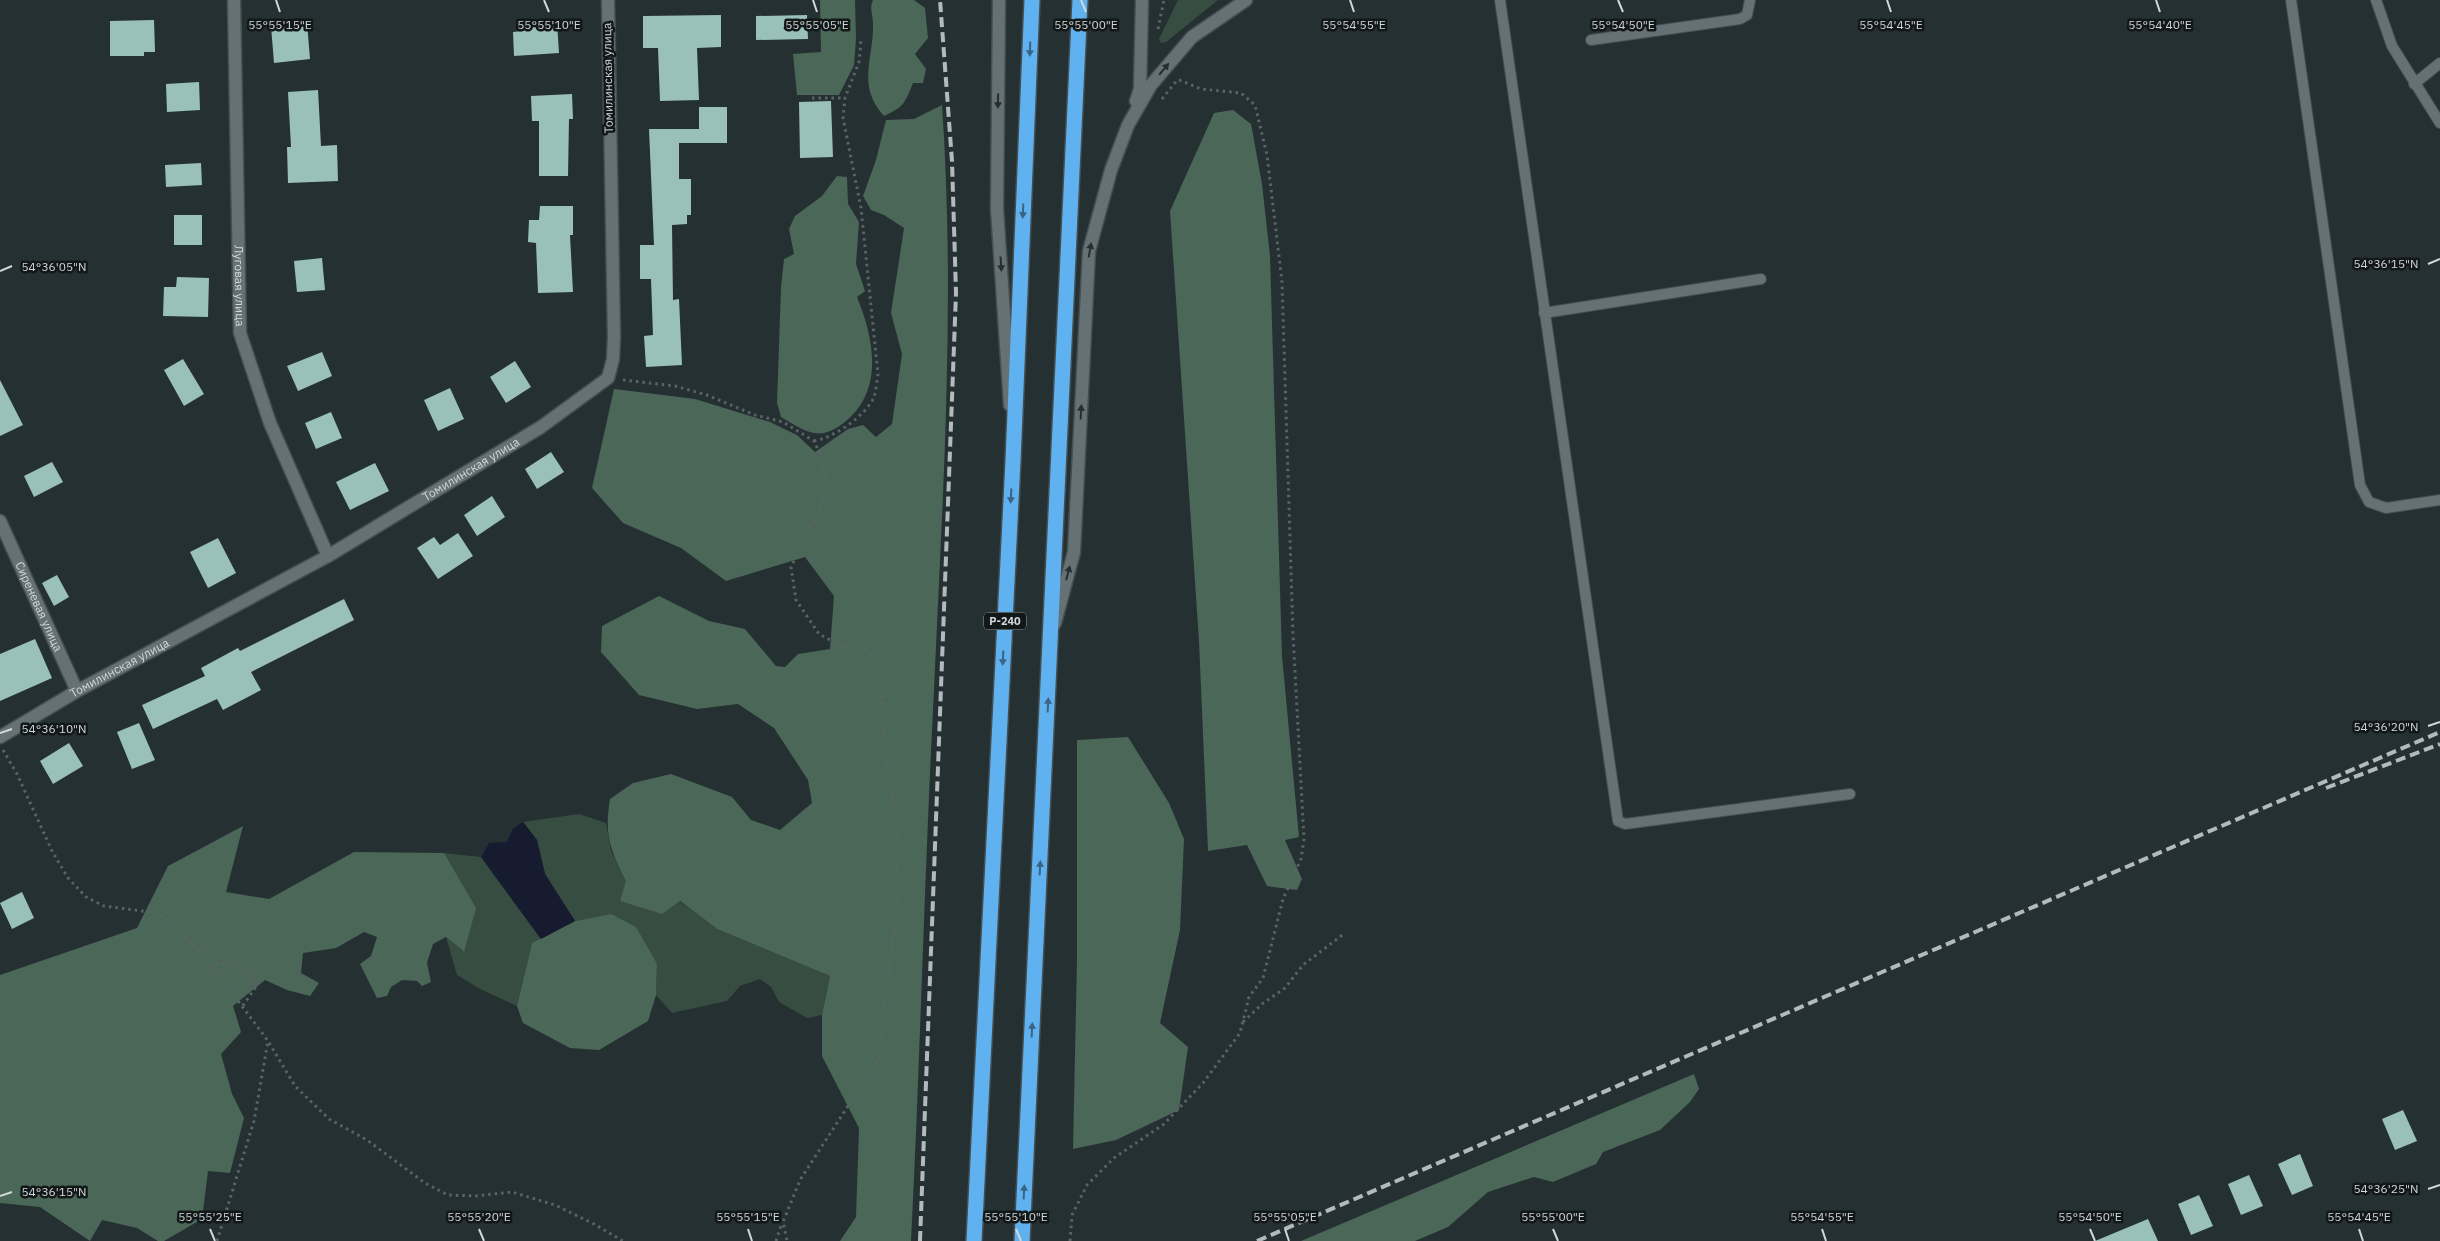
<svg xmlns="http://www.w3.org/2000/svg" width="2440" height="1241" viewBox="0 0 2440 1241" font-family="'IBM Plex Sans',sans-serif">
	<rect width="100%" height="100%" fill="#253033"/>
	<g fill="#384d41">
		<path d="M1178,0H1218L1166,42L1161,43L1159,39Z"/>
		<path d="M579,814L606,823L611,851L627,881L679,901L717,929L830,976L822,1015L807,1018L779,1002L771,987L760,979L740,986L727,1001L672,1013L656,995L657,964L611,914L575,921L545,874L537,840L523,822Z"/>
		<path d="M444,853L481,857L541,939L532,943L517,1006L480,989L457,975L446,937L463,952Z"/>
	</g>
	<g fill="#4b6758">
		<path d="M820,0H855L856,39L854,65L839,95H797L793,54L821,52Z"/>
		<path d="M873,0H914L925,8L928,38L915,54L926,69L923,83H913C905,103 904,107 884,116C856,85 874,59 873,23C873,15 869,8 873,0Z"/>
		<path d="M942,105C956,306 942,508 933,710C924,887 920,1064 911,1241H840L856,1217L859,1128L822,1056V1015L830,976L717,929L680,901L662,914L620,901L626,881C610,849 604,836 610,799L633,783L671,774L732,797L751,820L780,830L812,803L808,780L774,728L738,704L697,709L639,695L601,652L602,626L659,596L709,621L745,629L776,666L785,667L798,654L830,649L834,596L805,557L726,581L681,548L623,523L592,488L614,389L695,399L770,422L797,435L815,452L848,429L863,425L876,437L892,424L902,354L891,313L904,228L884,215L871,210L863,196L876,160L886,120L914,119Z"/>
		<path d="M1233,110L1251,124L1262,184L1270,256L1282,656L1299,837L1285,840L1302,879L1297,890L1267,886L1247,845L1208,851L1199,641L1170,211L1214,113Z"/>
		<path d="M837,176L847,177L848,204L859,222L856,264L865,291L857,297C874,339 884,389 846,421C820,443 806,432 781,417L777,403L781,287L784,259L794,254L789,229L795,216L822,196Z"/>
		<path d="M1128,737L1169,803L1184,839L1180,930L1160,1023L1188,1047L1179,1110L1116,1140L1073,1149L1077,959V740Z"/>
		<path d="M243,826L226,892L269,899L354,852L444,853L476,908L464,952L446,937L433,944L427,963L431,982L422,986L417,981L402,980L391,987L387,996L377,998L360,964L371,956L377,937L364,932L336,948L303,953L301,973L319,983L310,996L287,990L265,980L233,1006L241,1032L221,1054L232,1094L244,1118L230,1173L208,1171L202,1219L164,1241H158L137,1228L102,1220L90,1241L40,1207L0,1203V975L137,928L168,866Z"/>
		<path d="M611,914L636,927L657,964L656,995L648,1021L599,1050L570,1048L523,1023L517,1006L532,943L575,921Z"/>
		<path d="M1694,1074L1699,1089L1690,1102L1660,1130L1603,1152L1596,1164L1553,1182L1534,1177L1488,1192L1448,1227L1415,1241H1301Z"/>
	</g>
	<path fill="#161b30" d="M523,822L537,840L545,874L575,921L541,939L481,857L489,843L507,842L513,829Z"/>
	<g fill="#9ac0bb">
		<path d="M721,15V47L697,48L699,100L660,101L658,48H643V16Z"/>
		<path d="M807,15L808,39L756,40V16Z"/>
		<path d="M154,20L155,52H144V56H110V21Z"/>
		<path d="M557,22L559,53L514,56L513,32L522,31V25Z"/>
		<path d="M307,23L310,59L274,63L271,26Z"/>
		<path d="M199,82L200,110L167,112L166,84Z"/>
		<path d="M318,90L321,146L337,145L338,181L288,183L287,147H291L288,92Z"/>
		<path d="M572,94L573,119H569L568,176H539V121H532L531,96Z"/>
		<path d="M831,101L833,157L800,158L799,102Z"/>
		<path d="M699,107H727V143H679V179H691V215H687V224L672,225L673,300L679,299L682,365L646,367L644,336L653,335L651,279H640V245H654L649,129H699Z"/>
		<path d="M201,163L202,185L166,187L165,165Z"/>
		<path d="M540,206H573V235H570L573,292L538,293L536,243L528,242L529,220H539Z"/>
		<rect x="174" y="215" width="28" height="30"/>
		<path d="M322,258L325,290L297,292L294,261Z"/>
		<path d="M177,277L209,278L208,317L163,316L164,287H176Z"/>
		<path d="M322,352L332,376L298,391L287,366Z"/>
		<path d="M183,359L204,394L184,406L164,370Z"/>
		<path d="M515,361L531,387L506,403L490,377Z"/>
		<path d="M0,380L23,425L0,436Z"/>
		<path d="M450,388L464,419L438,431L424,400Z"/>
		<path d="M331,412L342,438L316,449L305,423Z"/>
		<path d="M551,452L564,472L537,489L525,469Z"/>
		<path d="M52,462L63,482L34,497L24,476Z"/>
		<path d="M375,463L389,491L350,510L336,482Z"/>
		<path d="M492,496L505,517L477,536L464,515Z"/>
		<path d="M458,533L473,556L438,579L417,548L434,537L440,545Z"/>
		<path d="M218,538L236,573L208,588L190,552Z"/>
		<path d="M57,575L69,597L54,606L42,583Z"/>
		<path d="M344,599L354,620L251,672L261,690L223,710L217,699L153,729L142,705L205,676L201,668L238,648L240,651Z"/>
		<path d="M35,639L52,678L0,701V654Z"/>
		<path d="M139,723L155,760L132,769L117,732Z"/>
		<path d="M69,743L83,766L53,784L40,761Z"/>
		<path d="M22,892L34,918L12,929L0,903Z"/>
		<path d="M2403,1110L2417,1141L2395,1150L2382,1119Z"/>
		<path d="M2300,1154L2313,1186L2292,1195L2278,1164Z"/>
		<path d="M2249,1175L2263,1206L2241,1215L2228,1184Z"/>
		<path d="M2199,1195L2213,1226L2191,1235L2178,1204Z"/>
		<path d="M2148,1219L2158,1241H2095Z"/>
	</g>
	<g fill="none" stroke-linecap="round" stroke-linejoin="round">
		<g stroke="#454e50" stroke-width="12">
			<g id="lane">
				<path d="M1500,0L1618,821L1625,824L1850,794"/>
				<path d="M2291,0L2360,485L2369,502L2386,508L2440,500"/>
				<path d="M2376,0L2392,46L2440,123"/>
				<path d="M1591,40L1740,19L1747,15L1750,0"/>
				<path d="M2414,84L2440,63"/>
				<path d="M1544,313L1761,279"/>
			</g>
		</g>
		<g stroke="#454e50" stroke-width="15">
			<g id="street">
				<path id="s1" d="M234,0L240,333L270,423L328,556"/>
				<path d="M1136,101L1140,89L1142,0"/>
				<path id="s2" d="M0,521L77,691"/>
				<path d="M1055,623L1074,552L1089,251L1111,170L1128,125L1151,85L1192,37L1246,0"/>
				<path id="s3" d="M0,737L77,691L328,556L541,427L608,378L613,359L614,337L608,0"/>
			</g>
		</g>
		<g stroke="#454e50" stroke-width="15">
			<path id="secondary" d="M999,0L997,209L1010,405"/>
		</g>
		<g stroke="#454e50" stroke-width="18">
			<g id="highway">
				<path d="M974,1241L1013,461L1032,0"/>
				<path d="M1022,1241L1080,0"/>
			</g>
		</g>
		<g stroke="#5a6467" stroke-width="3" stroke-dasharray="2.5 4" stroke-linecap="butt">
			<path d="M1158,29L1164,0"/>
			<path d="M812,98H845"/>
			<path d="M1162,99L1178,79"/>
			<path d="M623,380L675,386L707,395L755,415L783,422L814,441L819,452L826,483L821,507L791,567L796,600L819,634L843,647L863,649L873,658L882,674L883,743L891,778L897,838L896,914L885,1003L880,1028L881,1055L800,1180L783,1222L787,1241"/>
			<path d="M814,441C833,438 866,416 874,397C876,390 877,381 878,374L861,208L843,118L845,98L859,62L861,40"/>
			<path d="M3,750L17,774L52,851L68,878L86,897L104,906L157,913L175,926L194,945L230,990L268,1041L295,1086L329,1119L367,1140L425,1183L448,1195L475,1196L512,1192L555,1205L594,1224L623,1241"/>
			<path d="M211,969L220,962L230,963L253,978L255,988L242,1007"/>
			<path d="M1243,1022L1262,1004L1285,988L1303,965L1345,933"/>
			<path d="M217,1241L254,1121L268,1041"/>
			<path d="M776,1241L782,1223"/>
			<path d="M1070,1241L1072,1215L1087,1185L1114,1158L1164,1124L1203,1083L1240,1033L1249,997L1263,978L1283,899L1301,859L1304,839L1293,634L1282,282L1267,155L1255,105L1241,93L1201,89L1179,80"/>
		</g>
		<use href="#lane" stroke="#657175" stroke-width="10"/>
		<use href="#street" stroke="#657175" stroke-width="12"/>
		<use href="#secondary" stroke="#657175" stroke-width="12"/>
		<use href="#highway" stroke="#60b1ef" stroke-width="15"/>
		<g stroke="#b3babd" stroke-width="4" stroke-dasharray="10 5" stroke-linecap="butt">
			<path d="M2326,788L2440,744"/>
			<path d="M920,1241L956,293L952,161L940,0"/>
			<path d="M1257,1241L2440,732"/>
		</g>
	</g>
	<defs><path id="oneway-solid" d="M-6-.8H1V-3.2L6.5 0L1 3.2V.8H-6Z" transform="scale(1.25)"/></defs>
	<g fill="#396484">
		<use href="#oneway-solid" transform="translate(1030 49) rotate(92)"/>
		<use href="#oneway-solid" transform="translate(1023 211) rotate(92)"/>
		<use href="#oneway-solid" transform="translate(1011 496) rotate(93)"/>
		<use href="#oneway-solid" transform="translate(1003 658) rotate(93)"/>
		<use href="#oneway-solid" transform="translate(1048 705) rotate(-87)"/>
		<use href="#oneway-solid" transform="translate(1040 868) rotate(-87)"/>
		<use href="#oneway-solid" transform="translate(1032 1030) rotate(-87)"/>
		<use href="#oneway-solid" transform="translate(1024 1192) rotate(-87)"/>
	</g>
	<g fill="#272e2f">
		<use href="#oneway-solid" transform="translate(1164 69) rotate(-50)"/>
		<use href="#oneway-solid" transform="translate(998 101) rotate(91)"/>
		<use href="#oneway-solid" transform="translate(1090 250) rotate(-80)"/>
		<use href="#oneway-solid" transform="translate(1001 264) rotate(86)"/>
		<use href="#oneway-solid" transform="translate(1081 412) rotate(-87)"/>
		<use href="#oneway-solid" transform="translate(1068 573) rotate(-75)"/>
	</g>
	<path fill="none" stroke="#d1d8da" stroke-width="2" d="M276,0L280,12M544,0L549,12M813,0L817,12M1081,0L1086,12M1350,0L1354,12M1618,0L1623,12M1887,0L1891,12M2156,0L2160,12M2428,264L2440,259M0,271L12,266M2428,726L2440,722M0,733L12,729M2428,1189L2440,1185M0,1196L12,1192M210,1229L215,1241M479,1229L484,1241M748,1229L752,1241M1016,1229L1021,1241M1285,1229L1289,1241M1553,1229L1558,1241M1822,1229L1826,1241M2090,1229L2095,1241M2359,1229L2363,1241"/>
	<g text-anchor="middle" stroke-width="5" stroke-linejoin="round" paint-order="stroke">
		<rect fill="#121718" stroke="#989ea0" stroke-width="1" x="984" y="612.5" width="42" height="17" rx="4"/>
		<g font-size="11" font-weight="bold" fill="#d1d8da">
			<text x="1005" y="625">Р-240</text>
		</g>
		<g font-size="12" fill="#d1d8da" stroke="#121718">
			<text transform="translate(608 78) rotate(-91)" y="4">Томилинская улица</text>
			<text dy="4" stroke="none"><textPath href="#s1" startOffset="286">Луговая улица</textPath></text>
			<text dy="4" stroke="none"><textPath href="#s3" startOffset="542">Томилинская улица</textPath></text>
			<text dy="4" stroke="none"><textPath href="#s2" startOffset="94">Сиреневая улица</textPath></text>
			<text dy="4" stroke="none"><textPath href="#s3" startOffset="138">Томилинская улица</textPath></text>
		</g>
	</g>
	<g font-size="12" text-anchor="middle" fill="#d1d8da" stroke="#121718" stroke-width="5" stroke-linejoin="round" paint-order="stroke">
		<text x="2160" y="29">55°54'40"E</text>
		<text x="280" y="29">55°55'15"E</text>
		<text x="549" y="29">55°55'10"E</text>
		<text x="817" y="29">55°55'05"E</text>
		<text x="1086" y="29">55°55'00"E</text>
		<text x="1354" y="29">55°54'55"E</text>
		<text x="1623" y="29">55°54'50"E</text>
		<text x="1891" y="29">55°54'45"E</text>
		<text x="2386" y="268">54°36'15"N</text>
		<text x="54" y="271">54°36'05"N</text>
		<text x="2386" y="731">54°36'20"N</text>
		<text x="54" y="733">54°36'10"N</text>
		<text x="2386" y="1193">54°36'25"N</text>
		<text x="54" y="1196">54°36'15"N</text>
		<text x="210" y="1221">55°55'25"E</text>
		<text x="479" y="1221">55°55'20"E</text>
		<text x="748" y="1221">55°55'15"E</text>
		<text x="1016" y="1221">55°55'10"E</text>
		<text x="1285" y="1221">55°55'05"E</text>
		<text x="1553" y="1221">55°55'00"E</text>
		<text x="1822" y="1221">55°54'55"E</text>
		<text x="2090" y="1221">55°54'50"E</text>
		<text x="2359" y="1221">55°54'45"E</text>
	</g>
</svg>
